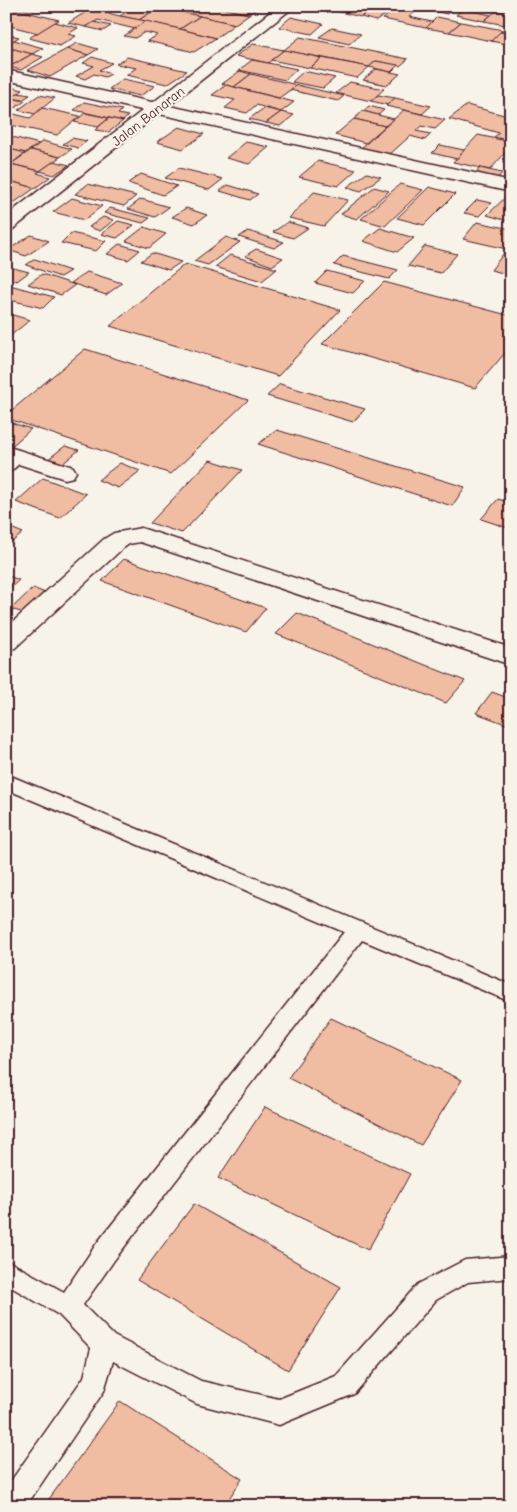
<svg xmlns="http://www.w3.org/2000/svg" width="517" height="1512" viewBox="0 0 517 1512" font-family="'Comic Neue',sans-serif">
	<rect width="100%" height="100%" fill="#f7f3e8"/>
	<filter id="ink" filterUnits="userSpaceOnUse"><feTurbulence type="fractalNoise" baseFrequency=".02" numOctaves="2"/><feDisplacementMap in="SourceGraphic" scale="10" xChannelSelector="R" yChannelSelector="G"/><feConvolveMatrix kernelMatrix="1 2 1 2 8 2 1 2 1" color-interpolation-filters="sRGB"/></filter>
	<g filter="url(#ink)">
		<g fill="#f0bca2" stroke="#4a1f2b">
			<path d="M12,6H38L30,11Z"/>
			<path d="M110,6L117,8L111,12L93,7Z"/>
			<path d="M135,6H156L159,7L139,20L120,16Z"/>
			<path d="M190,6H213L249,14L235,24L181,12Z"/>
			<path d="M213,6H261L249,14Z"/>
			<path d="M314,6H349L340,12Z"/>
			<path d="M349,6H377L369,11Z"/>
			<path d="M349,6L369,11L361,17L340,12Z"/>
			<path d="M399,6L418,10L409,17L432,22L426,28L383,19Z"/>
			<path d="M423,6L444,7L457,6L447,14L420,8Z"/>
			<path d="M6,7L59,20L38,33L6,25Z"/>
			<path d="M159,7L181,12L200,16L180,29L139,20Z"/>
			<path d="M91,9L120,16L146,21L135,29L98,20L86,27L68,23Z"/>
			<path d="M463,9L491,15L484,21L456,15Z"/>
			<path d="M369,11L385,15L376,21L361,17Z"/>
			<path d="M496,11L511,14V26L484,21Z"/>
			<path d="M200,16L235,24L216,38L180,29Z"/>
			<path d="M291,17L323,24L312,34L279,27Z"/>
			<path d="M437,17L461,22L449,32L426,28Z"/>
			<path d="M146,21L180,29L216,38L194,52L147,41L158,35L145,32L135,38L124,36Z"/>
			<path d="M55,22L78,28L68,34L76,36L60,46L29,38Z"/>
			<path d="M94,22L111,26L103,31L86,27Z"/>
			<path d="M461,22L503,30L491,41L449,32Z"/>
			<path d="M332,28L361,34L349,44L319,37Z"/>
			<path d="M500,32L511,34V45L491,41Z"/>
			<path d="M6,34L19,37L6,45Z"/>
			<path d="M300,37L408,59L400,66L376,61L369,67L284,50Z"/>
			<path d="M14,40L43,48L32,54L6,47Z"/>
			<path d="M77,43L98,49L88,55L67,49Z"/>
			<path d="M253,44L284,50L268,63L236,56Z"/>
			<path d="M14,49L32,54L9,67L6,66V54Z"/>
			<path d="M67,49L88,55L50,77L28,70Z"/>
			<path d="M284,50L322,58L310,68L271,60Z"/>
			<path d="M32,54L43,57L21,70L9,67Z"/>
			<path d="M92,57L112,63L99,70L111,74L105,77L94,74L85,79L76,76L94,66L83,63Z"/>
			<path d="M127,57L187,71L167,84L126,75L136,68L116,64Z"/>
			<path d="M322,58L369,67L357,78L310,68Z"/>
			<path d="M252,60L268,63L297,69L285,80L239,70Z"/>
			<path d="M376,61L398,65L391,72L369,67Z"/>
			<path d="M376,69L391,72L400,74L387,85L363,80Z"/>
			<path d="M240,71L251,74L234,87L222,84Z"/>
			<path d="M304,71L335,78L323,88L292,82Z"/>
			<path d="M251,74L297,85L279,98L234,87Z"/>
			<path d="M123,79L155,86L140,96L109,89Z"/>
			<path d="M350,82L384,89L371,101L336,93Z"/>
			<path d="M226,85L294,102L281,112L256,105L247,113L225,108L235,100L212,95Z"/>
			<path d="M297,85L344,96L338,101L290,90Z"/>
			<path d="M6,86L23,90L12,98L6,97Z"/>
			<path d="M18,93L30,95L22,100L12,98Z"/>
			<path d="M39,95L55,98L35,114L18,110Z"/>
			<path d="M378,95L395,98L388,105L371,101Z"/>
			<path d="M6,97L25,101L15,108L6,106Z"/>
			<path d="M395,98L431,106L422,114L386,106Z"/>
			<path d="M84,102L122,110L118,114L128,116L123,121L74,110Z"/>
			<path d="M467,105L511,117V141L494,137L499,133L449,119Z"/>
			<path d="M369,106L384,110L378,115L363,111Z"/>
			<path d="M42,108L80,116L57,135L6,124V116L10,113L30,118Z"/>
			<path d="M264,108L281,112L266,123L249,119Z"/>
			<path d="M404,110L445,120L435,129L421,126L416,131L431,134L425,140L410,136L388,156L360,149Z"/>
			<path d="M363,111L378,115L394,119L385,126L354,119Z"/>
			<path d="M281,112L294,115L280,126L266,123Z"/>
			<path d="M85,113L109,118L98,127L74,122Z"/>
			<path d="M109,118L123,121L109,132L95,130Z"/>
			<path d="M354,119L385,126L366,143L335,135Z"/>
			<path d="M179,127L204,134L183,149L157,142Z"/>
			<path d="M478,135L511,142V146L490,170L453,162Z"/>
			<path d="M9,136L39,144L25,153L6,148V138Z"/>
			<path d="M72,138L87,141L78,148L63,144Z"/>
			<path d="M43,141L72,149L60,157L31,150Z"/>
			<path d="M246,142L269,147L249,164L226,158Z"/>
			<path d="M440,145L464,150L457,159L432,153Z"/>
			<path d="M6,148L25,153L11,164L6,163Z"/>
			<path d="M31,150L60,157L40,171L11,164Z"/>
			<path d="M54,161L69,165L54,175L40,171Z"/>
			<path d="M318,161L356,170L338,186L299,177Z"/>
			<path d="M6,163L40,171L37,173L50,177L35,188L6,180Z"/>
			<path d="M179,168L223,179L209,190L165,178Z"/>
			<path d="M480,168L502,173L497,179L475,174Z"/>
			<path d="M367,173L381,177L361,191L347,187Z"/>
			<path d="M141,174L177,186L163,195L128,183Z"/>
			<path d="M6,180L35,188L15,202L6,199Z"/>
			<path d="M88,184L136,196L124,206L75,194Z"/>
			<path d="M400,184L423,190L385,226L361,219Z"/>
			<path d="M228,185L258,194L250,200L220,191Z"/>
			<path d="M374,187L389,191L357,219L341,214Z"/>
			<path d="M429,187L455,194L424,225L397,218Z"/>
			<path d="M314,192L348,200L324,226L289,218Z"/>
			<path d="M508,195L511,196V218L508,221L487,215Z"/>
			<path d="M72,198L102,206L84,220L53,212Z"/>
			<path d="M141,199L169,207L155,217L128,209Z"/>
			<path d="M477,200L492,203L479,216L464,213Z"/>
			<path d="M110,208L150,218L143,223L104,213Z"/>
			<path d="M186,208L207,215L194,224L172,217Z"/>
			<path d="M103,217L114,220L100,231L89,227Z"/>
			<path d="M118,221L134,225L117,238L101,234Z"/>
			<path d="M288,222L308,228L293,238L273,232Z"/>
			<path d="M477,222L511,229V250L463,239Z"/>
			<path d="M144,227L166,234L149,248L126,241Z"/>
			<path d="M380,228L414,238L397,252L363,241Z"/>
			<path d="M248,231L284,242L274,248L239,237Z"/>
			<path d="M71,233L106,241L96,251L61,243Z"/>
			<path d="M31,235L49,241L26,256L8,250Z"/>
			<path d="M226,237L240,242L208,265L194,261Z"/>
			<path d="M119,244L140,250L128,260L107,254Z"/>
			<path d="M425,246L457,254L441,273L408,266Z"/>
			<path d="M256,249L283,258L272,266L245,256Z"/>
			<path d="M507,249L511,250V269L507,274L491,270Z"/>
			<path d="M152,253L181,262L169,270L141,261Z"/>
			<path d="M230,255L277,269L262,281L215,267Z"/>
			<path d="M343,256L398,270L389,279L334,265Z"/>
			<path d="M35,259L70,271L60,277L26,265Z"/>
			<path d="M185,264L340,310L278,376L110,326Z"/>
			<path d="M6,266L29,272L17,281L6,278Z"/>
			<path d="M327,271L365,281L353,293L315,283Z"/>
			<path d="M87,272L122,283L106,295L71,283Z"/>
			<path d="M42,274L75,285L61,295L28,284Z"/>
			<path d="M384,282L511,316V346L475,388L322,344Z"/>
			<path d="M6,284L54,297L43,308L6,299Z"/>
			<path d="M6,313L30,320L10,336L6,334Z"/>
			<path d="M85,349L248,400L171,474L6,418V415Z"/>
			<path d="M280,384L365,409L353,422L267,396Z"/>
			<path d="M9,422L31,429L6,451V425Z"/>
			<path d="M277,430L465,487L452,506L258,444Z"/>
			<path d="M65,446L79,450L61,465L47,460Z"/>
			<path d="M210,460L242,470L182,533L150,523Z"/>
			<path d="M120,463L140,471L118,488L98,480Z"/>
			<path d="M43,478L86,494L60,518L16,502Z"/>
			<path d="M498,499L511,503V529L481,519Z"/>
			<path d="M6,526L23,533L7,546H6Z"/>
			<path d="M124,559L266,608L246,632L102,581Z"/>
			<path d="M6,575L19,580L6,592Z"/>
			<path d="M33,588L50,595L30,615L11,609Z"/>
			<path d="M297,613L465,681L446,703L276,634Z"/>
			<path d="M492,692L511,699V726L476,713Z"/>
			<path d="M331,1018L462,1080L421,1145L288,1078Z"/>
			<path d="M265,1107L410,1174L368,1250L218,1178Z"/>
			<path d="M194,1204L341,1287L288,1370L137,1280Z"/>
			<path d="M120,1401L242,1479L224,1506H44Z"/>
		</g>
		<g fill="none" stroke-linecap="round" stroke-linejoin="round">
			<g stroke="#4a1f2b" stroke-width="3">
				<g id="lane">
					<path d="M19,452L27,457L11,471L6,473V460Z"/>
					<path d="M6,774L511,985V1002L362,940L115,1259L83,1305L114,1336L201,1381L279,1399L336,1376L418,1284L465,1260L511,1256V1278L468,1282L436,1300L354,1394L279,1425L197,1404L113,1361L104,1391L26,1506H6V1488L84,1377L91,1348L59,1315L6,1284V1260L64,1292L97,1243L344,932L6,789Z"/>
				</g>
			</g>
			<g stroke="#4a1f2b" stroke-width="3">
				<g id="street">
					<path d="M6,70L511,181V192L6,80Z"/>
					<path d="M6,446L73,467L76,472L73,477L65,479L6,460Z"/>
					<path d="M141,528L511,648V665L140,542L129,544L122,549L15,648L6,650V628L104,539L114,533Z"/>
				</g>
			</g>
			<g stroke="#4a1f2b" stroke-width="3">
				<path id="secondary" d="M278,6H295L13,229L6,231V216Z"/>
			</g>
			<use href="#lane" fill="#f7f3e8" fill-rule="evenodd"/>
			<use href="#street" fill="#f7f3e8" fill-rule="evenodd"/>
			<use href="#secondary" fill="#f7f3e8" fill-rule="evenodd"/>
		</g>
	</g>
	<g text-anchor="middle" stroke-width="4.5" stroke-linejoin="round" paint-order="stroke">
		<g font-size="14" fill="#4a1f2b" stroke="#f7f3e8">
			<text transform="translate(148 116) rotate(-38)" y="5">Jalan Banaran</text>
		</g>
	</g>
	<rect width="517" height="1512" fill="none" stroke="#f7f3e8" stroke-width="25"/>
	<rect x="12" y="12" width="492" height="1487" fill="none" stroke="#4a1f2b" stroke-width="2" filter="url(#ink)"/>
</svg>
